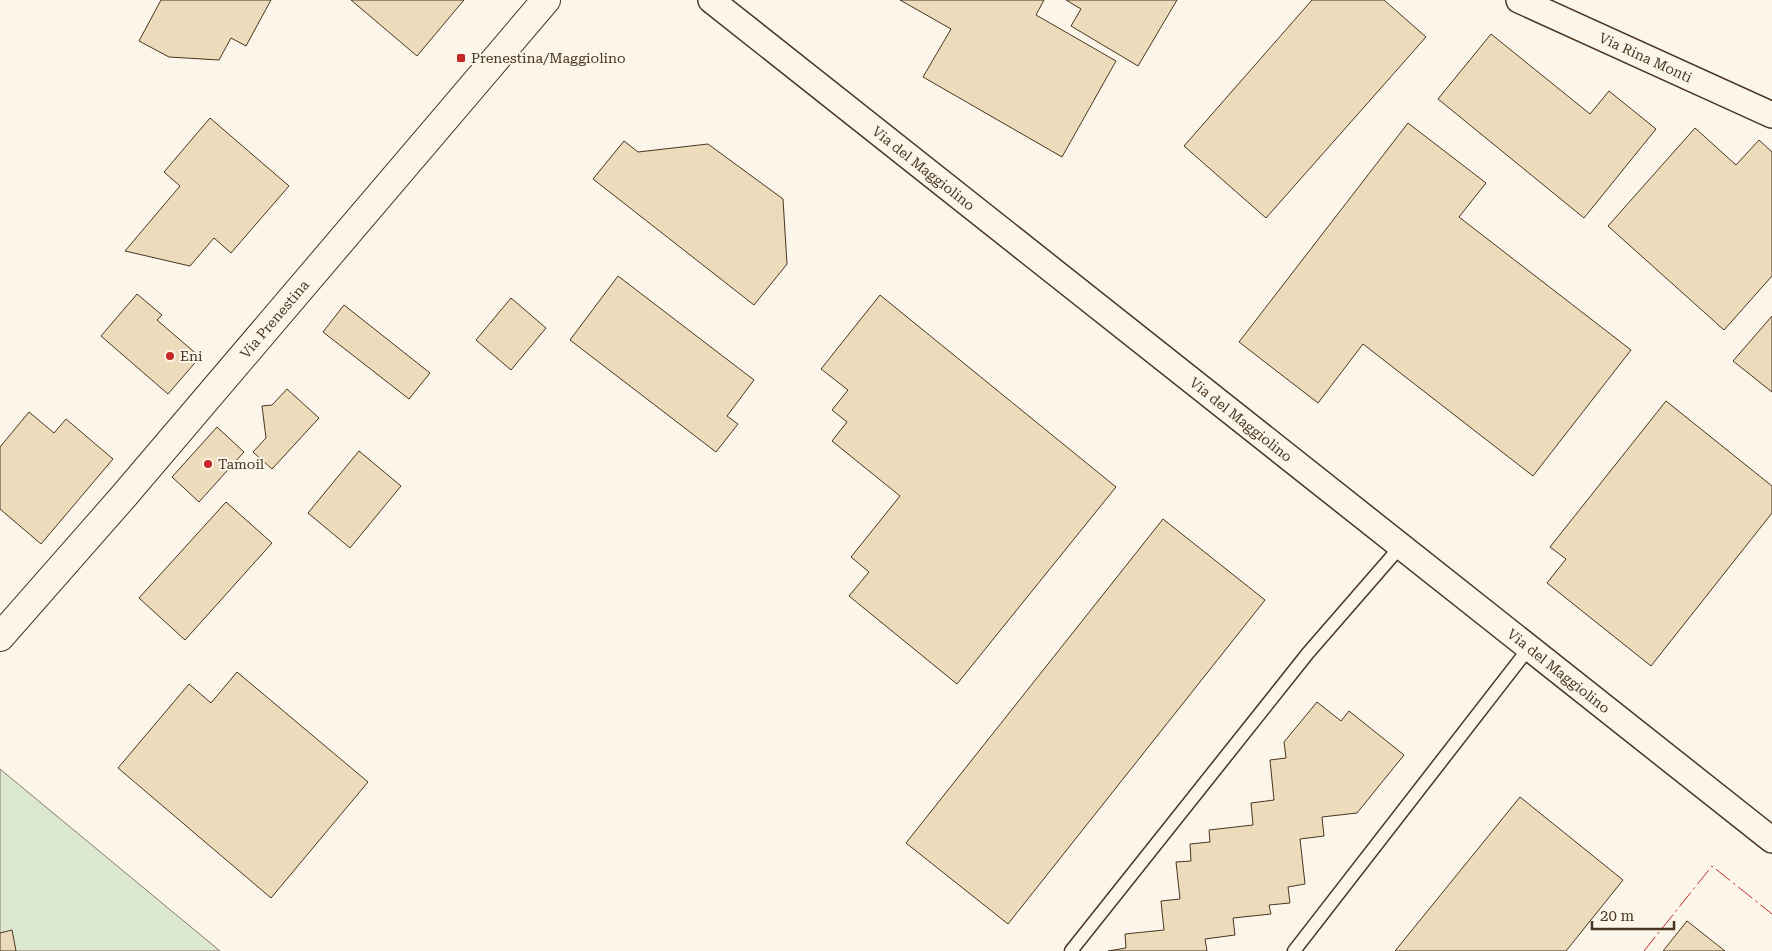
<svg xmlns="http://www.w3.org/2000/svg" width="1772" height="951" viewBox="0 0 1772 951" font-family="'Roboto Serif',serif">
	<rect width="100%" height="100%" fill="#fbf6e9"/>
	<path fill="#dce7d0" stroke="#887966" d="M0,769L220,951H0Z"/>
	<g fill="#ecdcbc" stroke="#4a3520">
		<path d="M161,0H271L246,46L231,38L219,60L169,57L139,41Z"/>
		<path d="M351,0H464L417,56Z"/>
		<path d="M900,0H1044L1036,15L1116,61L1062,157L923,77L951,29Z"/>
		<path d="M1066,0H1177L1138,66L1071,26L1081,9Z"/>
		<path d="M1312,0H1384L1426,37L1266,218L1184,146Z"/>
		<path d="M1491,34L1590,114L1609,91L1656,129L1584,218L1438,99Z"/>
		<path d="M210,118L289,186L231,253L214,238L190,266L125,251L180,186L164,172Z"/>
		<path d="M1408,123L1486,183L1459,217L1631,350L1533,476L1363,344L1318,403L1239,342Z"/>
		<path d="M1695,128L1736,165L1759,140L1772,152V276L1724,330L1608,226Z"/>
		<path d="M624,141L638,152L708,144L783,199L787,264L754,305L593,179Z"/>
		<path d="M618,276L754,380L727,416L738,424L716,452L570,340Z"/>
		<path d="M137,294L162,315L157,320L200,357L168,394L101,336Z"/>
		<path d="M880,295L1116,487L957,684L849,596L869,572L851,557L900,496L832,441L847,422L832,410L848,390L821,369Z"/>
		<path d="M511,298L546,328L511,370L476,340Z"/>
		<path d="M344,305L430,373L409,399L323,332Z"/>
		<path d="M1772,316V392L1733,361Z"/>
		<path d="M287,389L319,418L272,469L253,452L266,438L262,406L272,405Z"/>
		<path d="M1666,401L1772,486V513L1651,666L1547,583L1566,559L1550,547Z"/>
		<path d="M29,412L54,433L66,419L113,459L41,544L0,509V447Z"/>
		<path d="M217,427L244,452L199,502L172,477Z"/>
		<path d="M359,451L401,486L350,548L308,513Z"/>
		<path d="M226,502L272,543L185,640L139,598Z"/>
		<path d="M1163,519L1265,600L1008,924L906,843Z"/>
		<path d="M237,672L368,782L271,898L118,768L189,684L211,703Z"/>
		<path d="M1317,702L1341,721L1349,711L1404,755L1357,813L1322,817L1324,836L1300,839L1305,884L1288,887L1290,903L1269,905L1271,914L1233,918L1235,935L1205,939L1207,951H1108L1126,948L1125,934L1164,930L1161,901L1180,899L1176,862L1191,861L1190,844L1210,842L1209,830L1253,825L1251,803L1274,800L1270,760L1286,758L1284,742Z"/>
		<path d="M1520,797L1623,880L1566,951H1395Z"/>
		<path d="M1687,921L1725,951H1663Z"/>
		<path d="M12,930L16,951H0V933Z"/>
	</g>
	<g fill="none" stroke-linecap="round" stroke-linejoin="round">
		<g stroke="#4a3520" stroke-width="15">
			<g id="service">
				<path d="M1071,951L1308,653L1401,546"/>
				<path d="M1294,951L1529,648"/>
			</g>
		</g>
		<g stroke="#4a3520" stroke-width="28">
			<g id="minor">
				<path id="s1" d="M711,0L1772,840"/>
				<path id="s2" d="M1519,0L1772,115"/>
			</g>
		</g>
		<g stroke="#4a3520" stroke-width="30">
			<g id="secondary">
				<path id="s3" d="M0,637L123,497L546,0"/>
			</g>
		</g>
		<use href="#service" stroke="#fbf6e9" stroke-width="12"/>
		<use href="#minor" stroke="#fbf6e9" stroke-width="25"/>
		<use href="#secondary" stroke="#fbf6e9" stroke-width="28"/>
		<path stroke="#c62828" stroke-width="1" stroke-dasharray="18 4 2.5 4" stroke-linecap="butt" d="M1644,951L1712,866L1772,914"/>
	</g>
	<g fill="#c62828" stroke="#fbf6e9" stroke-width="2">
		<rect x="456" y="53" width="10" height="10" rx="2.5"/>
		<circle cx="170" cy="356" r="5"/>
		<circle cx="208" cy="464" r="5"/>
	</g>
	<g text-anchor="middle" stroke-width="4" stroke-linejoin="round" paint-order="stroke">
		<g font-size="14" fill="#4a3520" stroke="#fbf6e9" text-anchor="start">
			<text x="471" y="63">Prenestina/Maggiolino</text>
			<text x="180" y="361">Eni</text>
			<text x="218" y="469">Tamoil</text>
		</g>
		<g font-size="14" fill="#4a3520" stroke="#fbf6e9">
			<text dy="5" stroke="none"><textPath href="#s2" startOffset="139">Via Rina Monti</textPath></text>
			<text dy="5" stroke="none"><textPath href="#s1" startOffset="271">Via del Maggiolino</textPath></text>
			<text dy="5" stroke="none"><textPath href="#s3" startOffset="420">Via Prenestina</textPath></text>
			<text dy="5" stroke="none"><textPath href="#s1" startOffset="676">Via del Maggiolino</textPath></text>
			<text dy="5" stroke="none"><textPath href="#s1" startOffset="1081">Via del Maggiolino</textPath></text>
		</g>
	</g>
	<path d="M1592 921v8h82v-8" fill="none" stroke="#4a3520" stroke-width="2.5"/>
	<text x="1600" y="921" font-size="15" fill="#4a3520" stroke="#fbf6e9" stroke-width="4" paint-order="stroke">20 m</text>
</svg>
